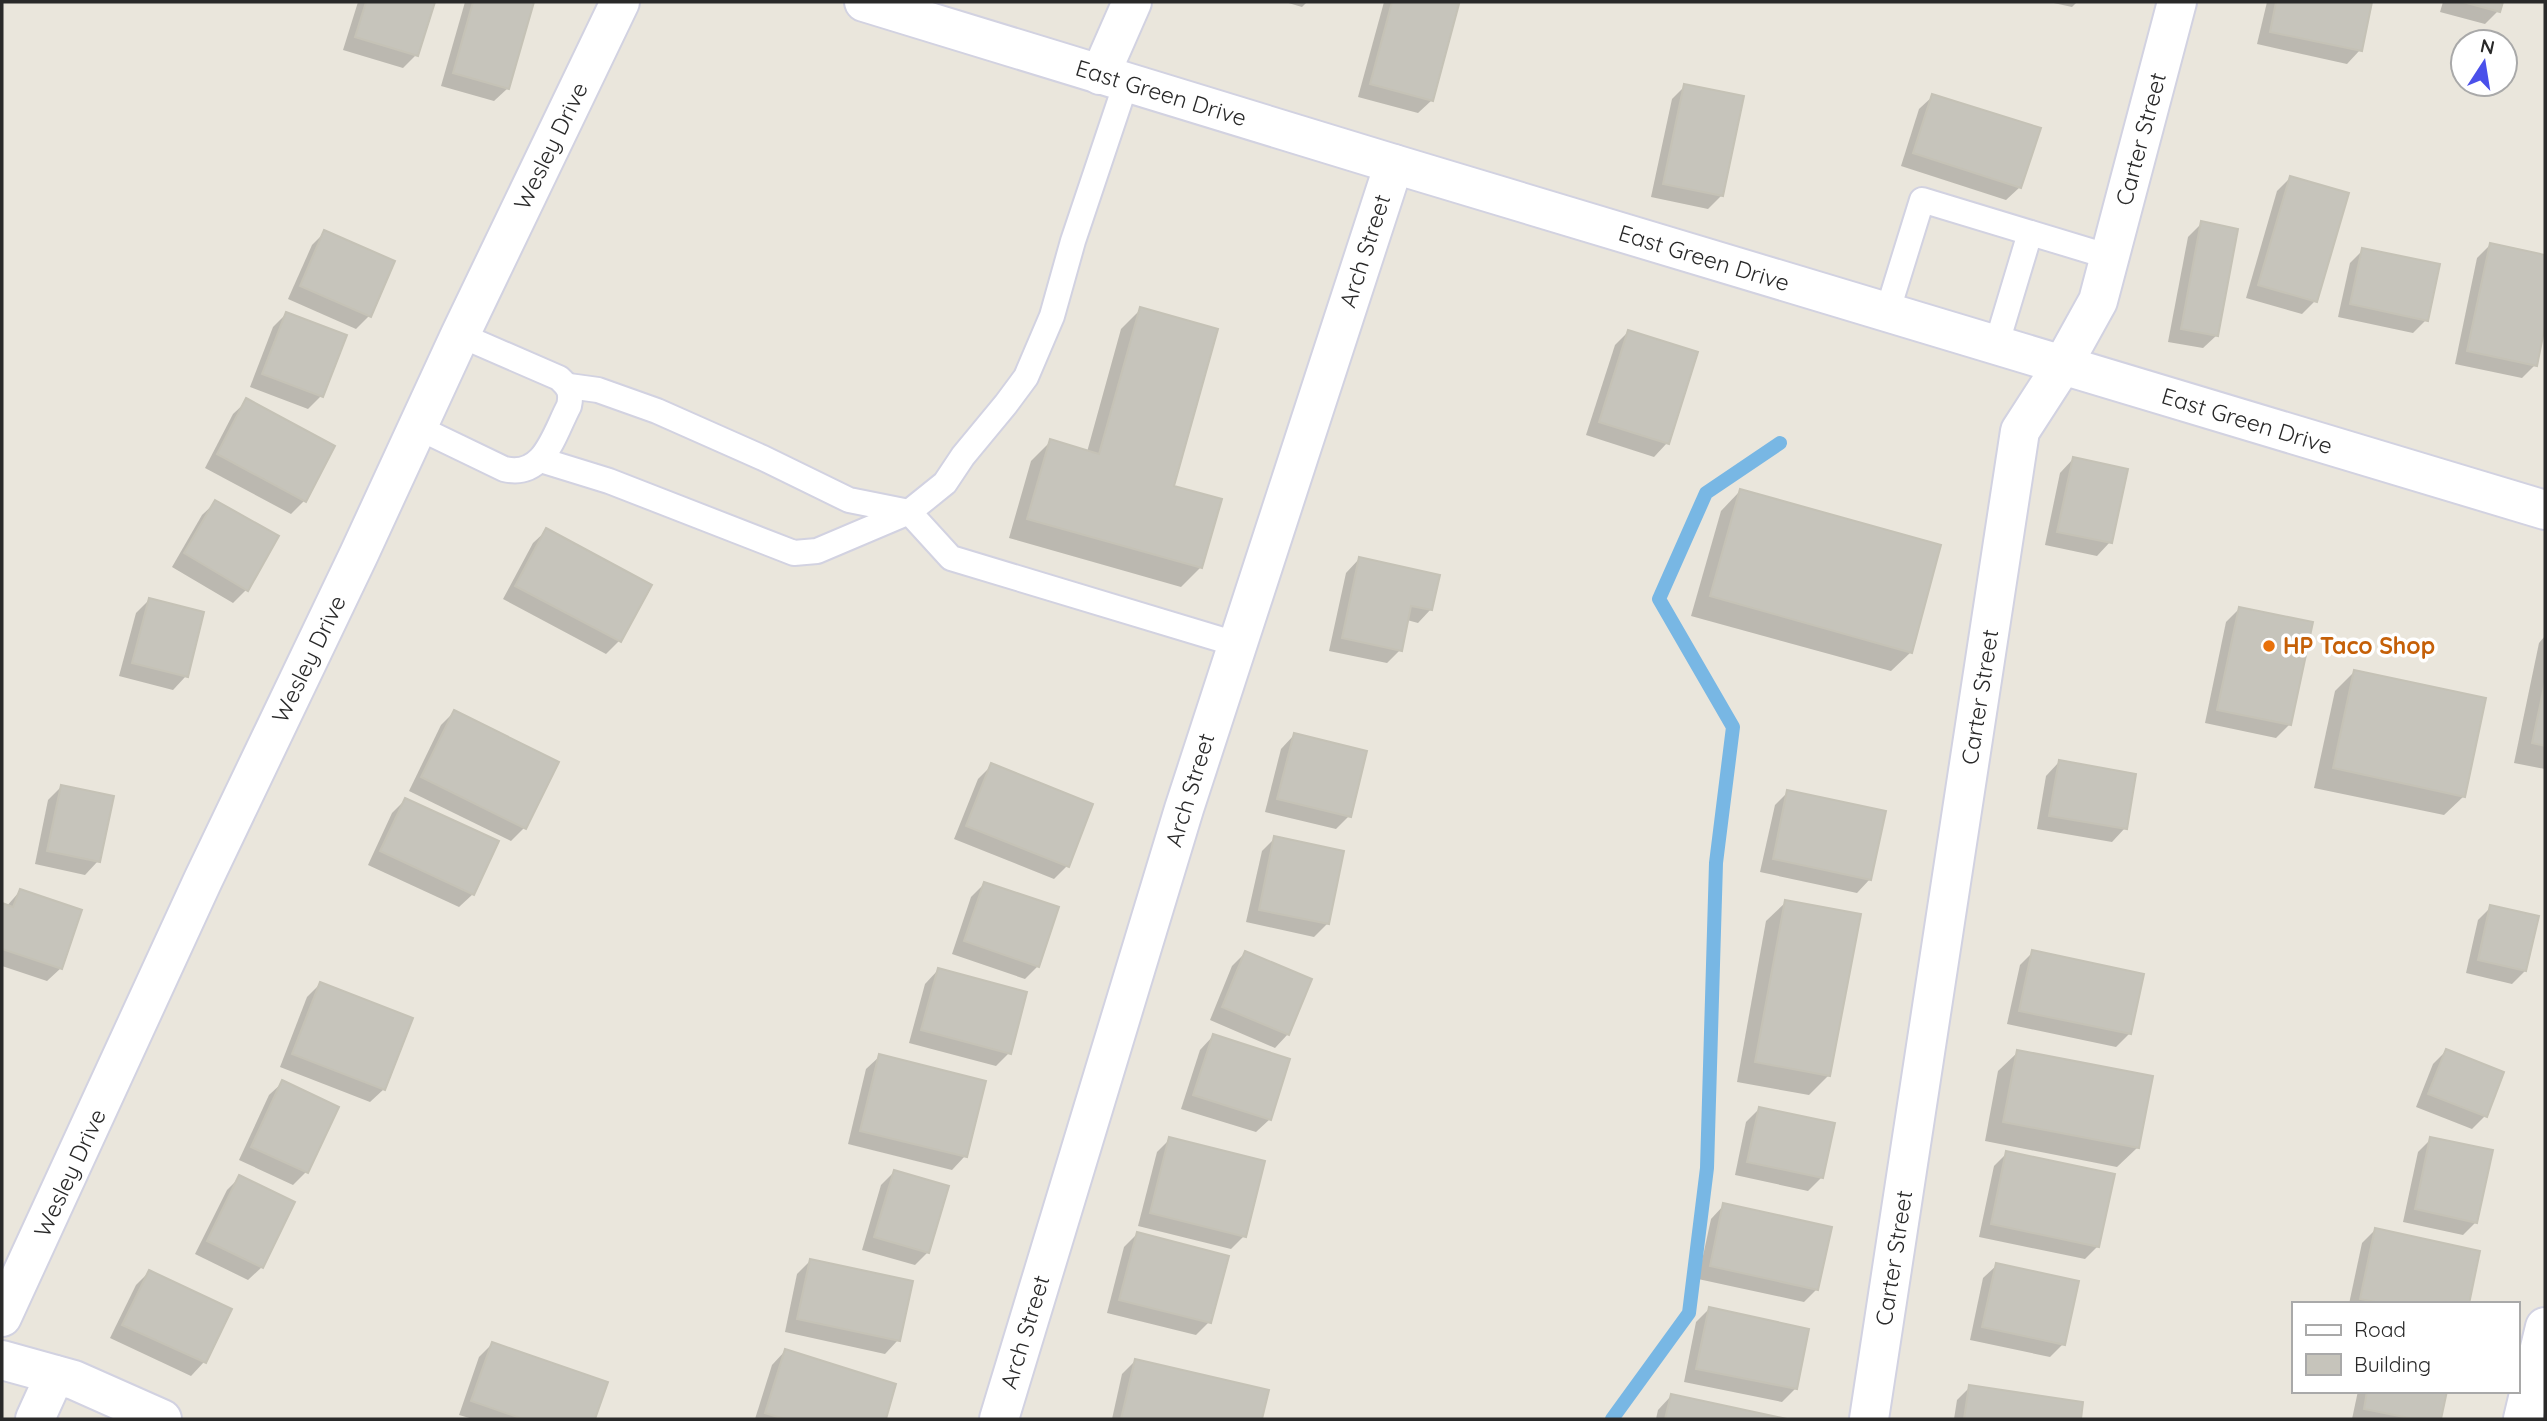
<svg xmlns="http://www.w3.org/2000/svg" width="2547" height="1421" viewBox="0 0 2547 1421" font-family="Quicksand,sans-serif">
	<rect width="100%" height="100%" fill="#eae6dc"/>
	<g fill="#0003">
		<path d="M358,2H433L416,55L403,68L343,50Z"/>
		<path d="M465,2H532L508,88L494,101L441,86Z"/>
		<path d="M1285,2H1307L1302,7Z"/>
		<path d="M1384,2H1443L1457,5L1432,100L1418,113L1358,97Z"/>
		<path d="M2049,2H2077L2072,7Z"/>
		<path d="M2267,2H2371L2360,50L2347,64L2257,44Z"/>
		<path d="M2443,2H2501L2498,11L2485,24L2440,12Z"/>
		<path d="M1685,86L1721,196L1708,209L1651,197L1672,99Z"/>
		<path d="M1933,96L2020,187L2006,200L1901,166L1919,109Z"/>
		<path d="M2290,178L2315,301L2302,314L2246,298L2277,191Z"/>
		<path d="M2202,223L2217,335L2203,348L2168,342L2188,237Z"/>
		<path d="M325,232L393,262L369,316L356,329L288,299L312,245Z"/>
		<path d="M2490,245L2545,257V318L2535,365L2522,378L2455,364L2477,258Z"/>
		<path d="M2363,250L2426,320L2413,333L2338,317L2350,263Z"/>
		<path d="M1141,309L1172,487L1201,567L1181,587L1009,538L1031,461L1051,441L1087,452L1121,329Z"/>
		<path d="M286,314L321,396L308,409L250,387L273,327Z"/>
		<path d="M1628,332L1696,353L1667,443L1654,457L1586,435L1615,345Z"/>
		<path d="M247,401L304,501L291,514L205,468L233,414Z"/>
		<path d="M2073,459L2110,542L2097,556L2045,545L2060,473Z"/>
		<path d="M1740,491L1911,652L1891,671L1691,616L1721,511Z"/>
		<path d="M216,502L246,590L233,603L172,567L202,515Z"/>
		<path d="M547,530L650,585L619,641L606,654L503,599L533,543Z"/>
		<path d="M1359,559L1431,609L1418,623L1407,620L1400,650L1387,663L1329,651L1346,573Z"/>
		<path d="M149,600L186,676L173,690L119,676L136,613Z"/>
		<path d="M2239,609L2289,725L2276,738L2205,723L2226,622Z"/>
		<path d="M2545,636V769L2514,763L2539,643Z"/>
		<path d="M2354,672L2464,796L2444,815L2314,788L2335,691Z"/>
		<path d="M454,712L524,828L511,841L409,791L441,725Z"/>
		<path d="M1294,735L1349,816L1336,829L1265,812L1281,749Z"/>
		<path d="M2059,762L2125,828L2112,842L2037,829L2046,776Z"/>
		<path d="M991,766L1067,866L1054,879L954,839L978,779Z"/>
		<path d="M61,787L98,861L85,875L35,864L48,800Z"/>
		<path d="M1788,792L1870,879L1857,893L1760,872L1775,805Z"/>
		<path d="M405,800L473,894L459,907L368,865L392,813Z"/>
		<path d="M1275,838L1327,924L1314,937L1246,922L1262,851Z"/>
		<path d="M984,884L1038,966L1025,979L952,954L971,897Z"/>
		<path d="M20,891L61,968L47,981L2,966V905L6,907Z"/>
		<path d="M1786,902L1829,1075L1809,1095L1737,1082L1766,921Z"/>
		<path d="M2491,907L2525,971L2512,984L2466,973L2478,920Z"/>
		<path d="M2033,952L2129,1034L2116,1047L2007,1024L2020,965Z"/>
		<path d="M1245,953L1288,1034L1275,1048L1210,1020L1232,966Z"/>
		<path d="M938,970L1009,1053L996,1066L909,1043L925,984Z"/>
		<path d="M320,984L384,1089L370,1102L280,1067L307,997Z"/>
		<path d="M1213,1036L1270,1119L1256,1132L1181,1109L1200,1050Z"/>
		<path d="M2446,1051L2485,1116L2472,1129L2416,1107L2433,1064Z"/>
		<path d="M2018,1052L2137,1148L2117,1167L1985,1141L1998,1071Z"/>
		<path d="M880,1056L965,1156L952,1170L848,1144L866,1069Z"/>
		<path d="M283,1082L306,1172L293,1185L239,1160L269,1095Z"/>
		<path d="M1759,1109L1822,1177L1808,1191L1735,1175L1746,1122Z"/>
		<path d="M1170,1139L1244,1236L1231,1249L1138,1226L1157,1152Z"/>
		<path d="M2431,1139L2476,1222L2463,1235L2403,1222L2418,1152Z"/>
		<path d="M2007,1153L2098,1246L2085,1259L1979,1237L1994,1166Z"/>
		<path d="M894,1172L928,1252L915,1265L862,1250L881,1185Z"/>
		<path d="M240,1177L262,1267L248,1280L195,1254L227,1190Z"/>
		<path d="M1724,1205L1817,1289L1804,1302L1698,1279L1711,1219Z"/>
		<path d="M2375,1230L2467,1304H2349L2362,1243Z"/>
		<path d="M1137,1234L1209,1322L1196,1335L1107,1313L1124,1247Z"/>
		<path d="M810,1261L898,1340L885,1354L785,1332L797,1274Z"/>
		<path d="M1997,1265L2063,1344L2050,1357L1970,1340L1983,1278Z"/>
		<path d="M149,1272L229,1309L204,1362L191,1376L110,1338L136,1285Z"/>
		<path d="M1709,1309L1795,1389L1782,1402L1684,1382L1696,1322Z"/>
		<path d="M492,1344L606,1383L593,1419H473L459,1415L479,1357Z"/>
		<path d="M785,1351L894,1385L884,1419H755L772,1365Z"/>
		<path d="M1135,1361L1267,1391L1260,1419H1112L1122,1374Z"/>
		<path d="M1970,1387L2081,1404L2079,1419H1954L1957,1400Z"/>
		<path d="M2358,1391H2445L2439,1419H2352Z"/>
		<path d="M1671,1396L1779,1419H1656L1658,1410Z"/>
	</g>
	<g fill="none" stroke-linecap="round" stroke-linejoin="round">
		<path stroke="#78b7e4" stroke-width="14" d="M1612,1419L1689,1313L1707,1168L1716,863L1733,727L1659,599L1706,493L1780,443"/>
	</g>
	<g fill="#c6c4bb" stroke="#c5c2b6" stroke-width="2">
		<path d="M366,2H435L418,56L355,37Z"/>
		<path d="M473,2H534L509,89L453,73Z"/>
		<path d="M1392,2H1450L1459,4L1433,101L1370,84Z"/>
		<path d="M2276,2H2372L2362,51L2270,32Z"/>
		<path d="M2463,2H2503L2500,12Z"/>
		<path d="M1684,84L1744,96L1723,196L1663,184Z"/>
		<path d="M1932,94L2041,128L2021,188L1913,153Z"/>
		<path d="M2290,176L2349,193L2317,302L2258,285Z"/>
		<path d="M2201,221L2238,229L2218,336L2181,329Z"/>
		<path d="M324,230L395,261L371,317L300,286Z"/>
		<path d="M2490,243L2545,255V326L2537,366L2467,351Z"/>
		<path d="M2362,248L2440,264L2428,321L2350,304Z"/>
		<path d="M1140,307L1218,329L1174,486L1222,499L1202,568L1027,519L1050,439L1099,454Z"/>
		<path d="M286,312L347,335L323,397L262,374Z"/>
		<path d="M1628,330L1698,352L1669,444L1599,422Z"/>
		<path d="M246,398L335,446L306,502L217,454Z"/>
		<path d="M2073,457L2128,469L2112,543L2057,532Z"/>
		<path d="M1740,489L1941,545L1912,653L1710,596Z"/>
		<path d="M215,500L279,536L248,591L184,553Z"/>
		<path d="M546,528L652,585L621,642L515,586Z"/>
		<path d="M1359,557L1440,575L1432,610L1411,606L1402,651L1342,638Z"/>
		<path d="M149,598L204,612L188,677L132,663Z"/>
		<path d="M2239,607L2313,622L2291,725L2217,710Z"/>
		<path d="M2354,670L2486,698L2465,797L2333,768Z"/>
		<path d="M2545,682V746L2532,743Z"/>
		<path d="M454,710L559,762L526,829L421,777Z"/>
		<path d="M1294,733L1367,751L1351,817L1277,799Z"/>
		<path d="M2059,760L2136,774L2127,829L2049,816Z"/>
		<path d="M991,763L1093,804L1069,867L966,826Z"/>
		<path d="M61,785L114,796L100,862L47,851Z"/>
		<path d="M1787,790L1886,811L1871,880L1773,859Z"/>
		<path d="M405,798L499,841L474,895L380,851Z"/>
		<path d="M1274,836L1344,851L1329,924L1259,910Z"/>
		<path d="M984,882L1059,907L1039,967L964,941Z"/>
		<path d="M20,889L82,910L62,969L2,949V903L13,907Z"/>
		<path d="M1785,900L1861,914L1830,1076L1755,1062Z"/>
		<path d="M2490,905L2539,916L2526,971L2478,960Z"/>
		<path d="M2032,950L2144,974L2131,1034L2019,1011Z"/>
		<path d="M1245,951L1312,979L1289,1035L1222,1007Z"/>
		<path d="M938,968L1027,992L1011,1054L921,1030Z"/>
		<path d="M320,982L413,1018L385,1090L292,1054Z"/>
		<path d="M1213,1034L1290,1059L1271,1120L1193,1095Z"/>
		<path d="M2446,1049L2504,1072L2487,1117L2428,1094Z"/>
		<path d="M2017,1050L2153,1076L2139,1148L2003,1122Z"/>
		<path d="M879,1054L986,1081L967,1157L860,1131Z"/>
		<path d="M282,1080L339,1107L308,1173L251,1147Z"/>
		<path d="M1759,1107L1835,1123L1823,1178L1747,1162Z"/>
		<path d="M1169,1137L1265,1161L1246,1237L1150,1213Z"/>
		<path d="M2430,1137L2493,1150L2477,1223L2415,1209Z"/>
		<path d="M2006,1151L2115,1174L2099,1247L1991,1224Z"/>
		<path d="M894,1170L949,1186L929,1253L874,1237Z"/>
		<path d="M239,1175L295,1202L263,1268L207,1241Z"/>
		<path d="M1723,1203L1832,1227L1818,1290L1710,1266Z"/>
		<path d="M2375,1228L2480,1251L2469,1304H2385L2360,1299Z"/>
		<path d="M1137,1232L1229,1256L1211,1323L1119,1300Z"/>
		<path d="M810,1259L913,1281L900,1341L797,1319Z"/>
		<path d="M1996,1263L2079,1281L2065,1345L1982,1327Z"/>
		<path d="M149,1270L232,1309L206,1363L122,1325Z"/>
		<path d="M1709,1307L1809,1329L1797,1389L1696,1369Z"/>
		<path d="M492,1342L608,1382L595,1419H523L471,1401Z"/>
		<path d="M785,1349L896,1384L886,1419H784L765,1413Z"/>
		<path d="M1135,1359L1269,1390L1262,1419H1121Z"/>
		<path d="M1969,1385L2083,1402L2081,1419H1964Z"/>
		<path d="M2367,1391H2447L2441,1419H2414L2364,1409Z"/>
		<path d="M1671,1394L1787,1419H1665Z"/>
	</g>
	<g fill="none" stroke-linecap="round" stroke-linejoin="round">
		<g stroke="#d2d2e1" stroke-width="28">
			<g id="lane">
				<path d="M1887,313L1922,200L2110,257"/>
				<path d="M1996,346L2030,233"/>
				<path d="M569,386L598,390L657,411L763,458L849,500L909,512L951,558L1236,644"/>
				<path d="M417,427L504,469C544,479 554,434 569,406C572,392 569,387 559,378L460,335"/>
				<path d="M541,460L609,481L794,553L817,551L909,512L945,483L963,456L1006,404L1026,377L1052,316L1073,241L1126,83"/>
			</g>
		</g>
		<g stroke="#d2d2e1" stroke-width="42">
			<g id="street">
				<path d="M1100,75L1132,2"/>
				<path d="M2,1317L203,880L359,554L460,335L620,2"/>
				<path d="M2,1360L74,1380L162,1419"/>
				<path d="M35,1419L55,1375"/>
				<path d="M999,1419L1184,809L1394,164"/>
				<path d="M1869,1419L2020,431L2062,366L2098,301L2177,2"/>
				<path d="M2523,1419L2545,1327"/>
			</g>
		</g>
		<g stroke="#d2d2e1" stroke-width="42">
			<path id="secondary" d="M864,2L1394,164L2545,510"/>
		</g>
		<use href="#lane" stroke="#fff" stroke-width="24"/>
		<use href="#street" stroke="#fff" stroke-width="38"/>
		<use href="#secondary" stroke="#fff" stroke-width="38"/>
	</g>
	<circle fill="#e8710a" stroke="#fff" stroke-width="2.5" cx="2269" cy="646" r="7"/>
	<g text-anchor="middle" stroke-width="7" stroke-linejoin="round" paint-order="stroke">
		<g font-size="23" fill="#292929" stroke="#fff">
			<text transform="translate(1161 93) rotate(17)" y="8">East Green Drive</text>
			<text transform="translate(2141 139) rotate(-75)" y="8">Carter Street</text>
			<text transform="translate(551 146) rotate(-64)" y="8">Wesley Drive</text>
			<text transform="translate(1365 251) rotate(-72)" y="8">Arch Street</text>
			<text transform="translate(1704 258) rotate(17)" y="8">East Green Drive</text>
			<text transform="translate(2247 421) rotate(17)" y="8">East Green Drive</text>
			<text transform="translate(309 659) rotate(-64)" y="8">Wesley Drive</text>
			<text transform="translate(1980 697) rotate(-81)" y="8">Carter Street</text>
			<text transform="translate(1190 790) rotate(-73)" y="8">Arch Street</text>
			<text transform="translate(70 1173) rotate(-65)" y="8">Wesley Drive</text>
			<text transform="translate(1894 1258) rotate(-81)" y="8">Carter Street</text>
			<text transform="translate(1025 1332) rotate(-73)" y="8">Arch Street</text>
		</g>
		<g font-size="23" font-weight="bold" fill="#c56008" stroke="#fff" text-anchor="start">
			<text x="2283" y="654">HP Taco Shop</text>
		</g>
	</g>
	<rect width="2547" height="1421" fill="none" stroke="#292929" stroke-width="7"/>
	<rect x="2292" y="1302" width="228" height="91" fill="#ffffff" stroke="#a9a9a9" stroke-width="2"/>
	<rect x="2306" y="1325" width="35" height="10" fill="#ffffff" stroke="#a9a9a9" stroke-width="2"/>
	<text x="2354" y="1337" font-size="21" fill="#292929">Road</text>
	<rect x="2306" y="1354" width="35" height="21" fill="#c6c4bb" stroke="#a9a9a9" stroke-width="2"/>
	<text x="2354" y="1372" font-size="21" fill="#292929">Building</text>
	<g transform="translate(2484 63) rotate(12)"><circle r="33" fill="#ffffff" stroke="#a9a9a9" stroke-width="2"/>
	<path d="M0-5L12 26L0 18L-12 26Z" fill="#4a50ea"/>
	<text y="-10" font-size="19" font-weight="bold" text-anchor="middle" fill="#292929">N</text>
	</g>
</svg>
